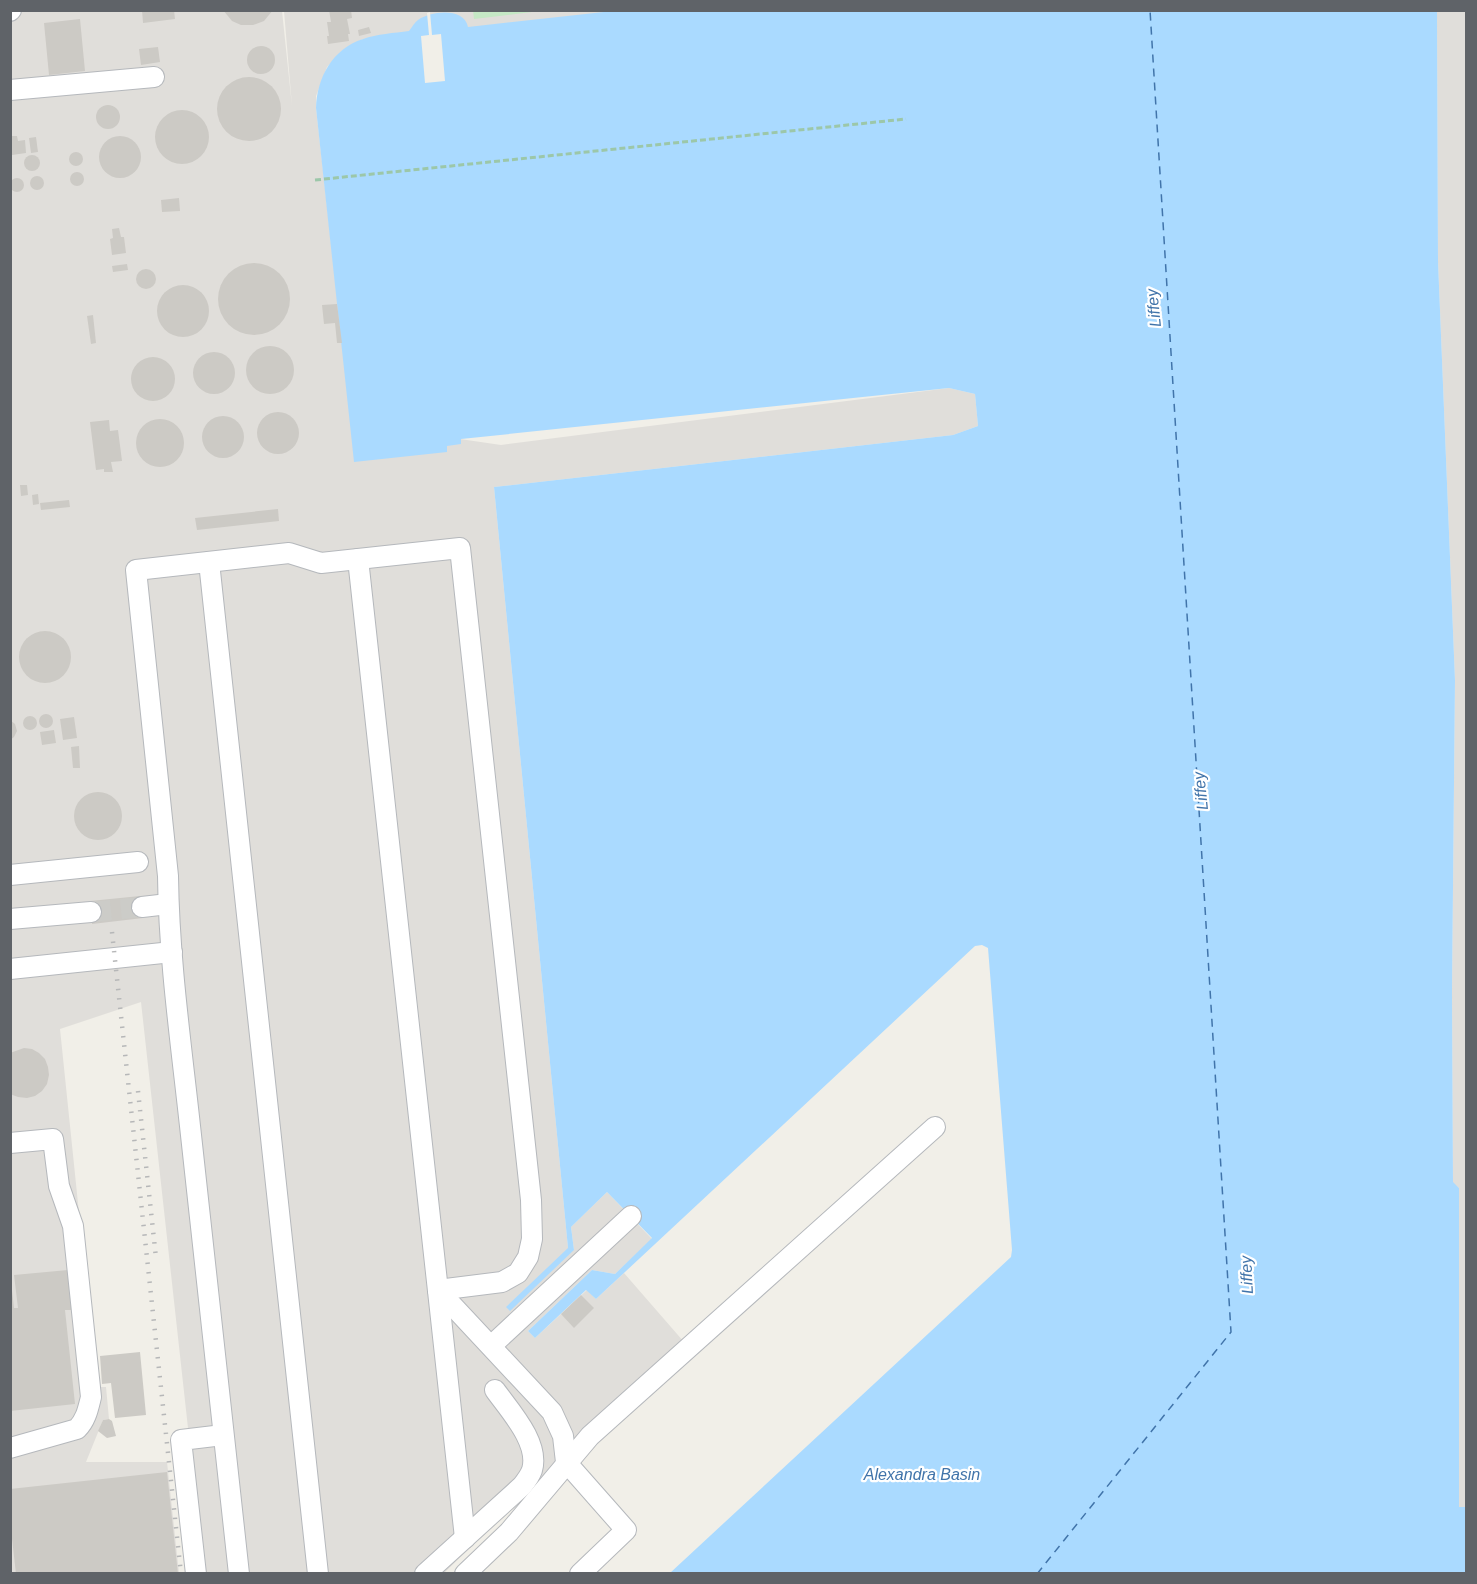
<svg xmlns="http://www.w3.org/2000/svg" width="1477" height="1584" viewBox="0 0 1477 1584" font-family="Arial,sans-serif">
	<rect width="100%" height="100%" fill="#f1efe8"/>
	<g fill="#e0deda">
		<path d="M11,11H282L292,106L284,11H660L363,39L343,50L327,67L316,96V108L340,323L447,451L446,446L460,439L501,445L949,388L975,394L978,426L953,435L494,487L568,1248L574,1250L571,1227L607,1192L652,1239L615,1274L592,1270L528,1331L535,1338L587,1290L596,1299L624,1273L684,1342L444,1573H204L141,1002L60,1029L97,1387H106L109,1419L103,1420L86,1462H167L179,1573L11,1574Z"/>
		<path d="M1437,11H1466V1507H1459V1188L1453,1183L1452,992L1455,680L1438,261Z"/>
	</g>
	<path fill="#c5e8c5" d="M473,10H540V11L474,19Z"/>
	<path fill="#aadaff" d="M622,10L1437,11L1438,261L1455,680L1452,992L1453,1182L1459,1188V1507H1466V1573H670L1011,1257L1012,1250L988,948L982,945L975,946L596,1299L586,1290L535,1338L528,1331L592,1270L615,1274L652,1238L607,1192L571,1227L574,1250L510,1311L506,1307L568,1248L494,487L953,435L978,426L975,394L949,388L461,439V444L447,446V452L354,462L316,108C317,78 332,49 363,39C377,34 394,33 409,31C412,27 415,22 418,20C431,11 464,7 468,27Z"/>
	<path fill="#f1efe8" d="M430,12L432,35L441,34L445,81L425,83L421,36L429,35L427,13Z"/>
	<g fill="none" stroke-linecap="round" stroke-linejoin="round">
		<path stroke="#4174aa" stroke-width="1.5" stroke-dasharray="8 6" stroke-linecap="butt" d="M1037,1574L1231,1332L1150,10"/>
	</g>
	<g fill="#cccac5">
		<path d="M142,10H174L175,19L143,23Z"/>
		<path d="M223,10H273L264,21L253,25H241L232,21Z"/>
		<path d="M329,10H351L352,18L347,19L350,34H348L349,41L328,44L327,36H329L327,22H331Z"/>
		<path d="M80,19L85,71L49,75L44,23Z"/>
		<path d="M369,27L371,33L359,36L358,30Z"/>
		<circle cx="261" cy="60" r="14"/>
		<path d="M158,47L160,62L141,65L139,49Z"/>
		<circle cx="249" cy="109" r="32"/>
		<circle cx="108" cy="117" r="12"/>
		<circle cx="182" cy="137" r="27"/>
		<circle cx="120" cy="157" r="21"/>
		<path d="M10,136H17L18,141L25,140L26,153L12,155Z"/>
		<path d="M36,137L38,152L31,153L29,138Z"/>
		<circle cx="76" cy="159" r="7"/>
		<circle cx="32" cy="163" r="8"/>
		<circle cx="77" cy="179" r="7"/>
		<circle cx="37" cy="183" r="7"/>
		<circle cx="17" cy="185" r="7"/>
		<path d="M179,198L180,211L162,212L161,200Z"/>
		<path d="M119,228L121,237H124L126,253L112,255L110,239L113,238L112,229Z"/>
		<circle cx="254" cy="299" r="36"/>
		<path d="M127,264L128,270L113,272L112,266Z"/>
		<circle cx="146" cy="279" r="10"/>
		<circle cx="183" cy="311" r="26"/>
		<path d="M337,304L342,343H337L335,323L324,324L322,305Z"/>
		<path d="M93,315L96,343L91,344L87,316Z"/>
		<circle cx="270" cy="370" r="24"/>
		<circle cx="214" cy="373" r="21"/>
		<circle cx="153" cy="379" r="22"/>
		<circle cx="278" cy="433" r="21"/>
		<circle cx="223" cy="437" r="21"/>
		<circle cx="160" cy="443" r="24"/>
		<path d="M109,420L110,431L118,430L122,461L111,462L113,472H104V469L96,470L90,422Z"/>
		<path d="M20,485H27L28,495L21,496Z"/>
		<path d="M38,494L39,504L33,505L32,495Z"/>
		<path d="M69,500L70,507L41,510L40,503Z"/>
		<path d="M278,509L279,521L197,530L195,518Z"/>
		<circle cx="45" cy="657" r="26"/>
		<circle cx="46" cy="721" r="7"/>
		<circle cx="30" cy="723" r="7"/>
		<path d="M74,717L77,738L63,740L60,719Z"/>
		<path d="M10,720L15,724L17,731L14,737L10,740Z"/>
		<path d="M54,730L56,743L42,745L40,732Z"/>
		<path d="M79,746L80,768H73L71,747Z"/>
		<circle cx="98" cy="816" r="24"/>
		<path d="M140,896L143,918L92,924L90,901Z"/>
		<path d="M24,1048L32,1049L39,1053L45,1059L48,1067L49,1075L47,1084L42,1091L35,1096L27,1098L18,1097L10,1094V1053Z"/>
		<path d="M68,1270L72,1310H65L75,1404L10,1411V1290H12L14,1308H18L14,1275Z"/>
		<path d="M581,1295L594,1308L574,1328L561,1314Z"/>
		<path d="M140,1352L146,1415L115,1418L111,1383L102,1384L100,1356Z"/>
		<path d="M109,1419L112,1421L116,1436L107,1438L98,1431L103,1420Z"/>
		<path d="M167,1472L178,1574H16L10,1521V1489Z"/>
	</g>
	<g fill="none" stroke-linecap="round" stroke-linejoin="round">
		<path stroke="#ccccc8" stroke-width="20" stroke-dasharray="20 10" stroke-linecap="butt" d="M91,912L142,907"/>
		<g stroke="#b5b8bc" stroke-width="22">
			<g id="minor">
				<path d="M10,11L11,10"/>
				<path d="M10,90L154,77"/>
				<path d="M358,559L465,1538"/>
				<path d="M209,562L318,1574"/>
				<path d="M10,875L138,862"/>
				<path d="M142,907L168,904"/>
				<path d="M10,919L91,912"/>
				<path d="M10,969L172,952"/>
				<path d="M10,1143L53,1139L59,1186L73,1226L91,1397C88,1409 86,1420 77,1429L10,1448"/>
				<path d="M438,1290L552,1412L563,1436L566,1462L626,1530L580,1574"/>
				<path d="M491,1346L631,1216"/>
				<path d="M196,1574L181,1440L223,1435"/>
				<path d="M239,1574C222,1424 205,1275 190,1126C181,1043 169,960 168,876L136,570L289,553L321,563L460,548L531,1200L532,1239L528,1257L518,1273L502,1282L438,1290"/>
				<path d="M425,1574L522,1486C526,1481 530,1476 532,1470C540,1443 510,1411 495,1390"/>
				<path d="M465,1574L509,1532L590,1436L935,1127"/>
			</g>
		</g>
		<path stroke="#9cc7a9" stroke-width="3" stroke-dasharray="6 3" stroke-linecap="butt" d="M315,180L906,119"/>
		<use href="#minor" stroke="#fff" stroke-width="20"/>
		<g stroke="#b6b7b8" stroke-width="4.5" stroke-dasharray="1.5 8" stroke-linecap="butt">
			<path d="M112,932L181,1574"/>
			<path d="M138,1091L156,1258"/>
		</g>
	</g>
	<g text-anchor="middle" stroke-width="4.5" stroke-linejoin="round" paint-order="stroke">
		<g font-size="16" font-style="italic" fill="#4174aa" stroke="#fff">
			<text transform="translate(1153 308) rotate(-96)" y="6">Liffey</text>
			<text transform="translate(1200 791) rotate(-96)" y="6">Liffey</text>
			<text transform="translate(1246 1275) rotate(-93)" y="6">Liffey</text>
			<text x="922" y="1480">Alexandra Basin</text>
		</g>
	</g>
	<rect width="1477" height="1584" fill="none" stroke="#5f6368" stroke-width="24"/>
</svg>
